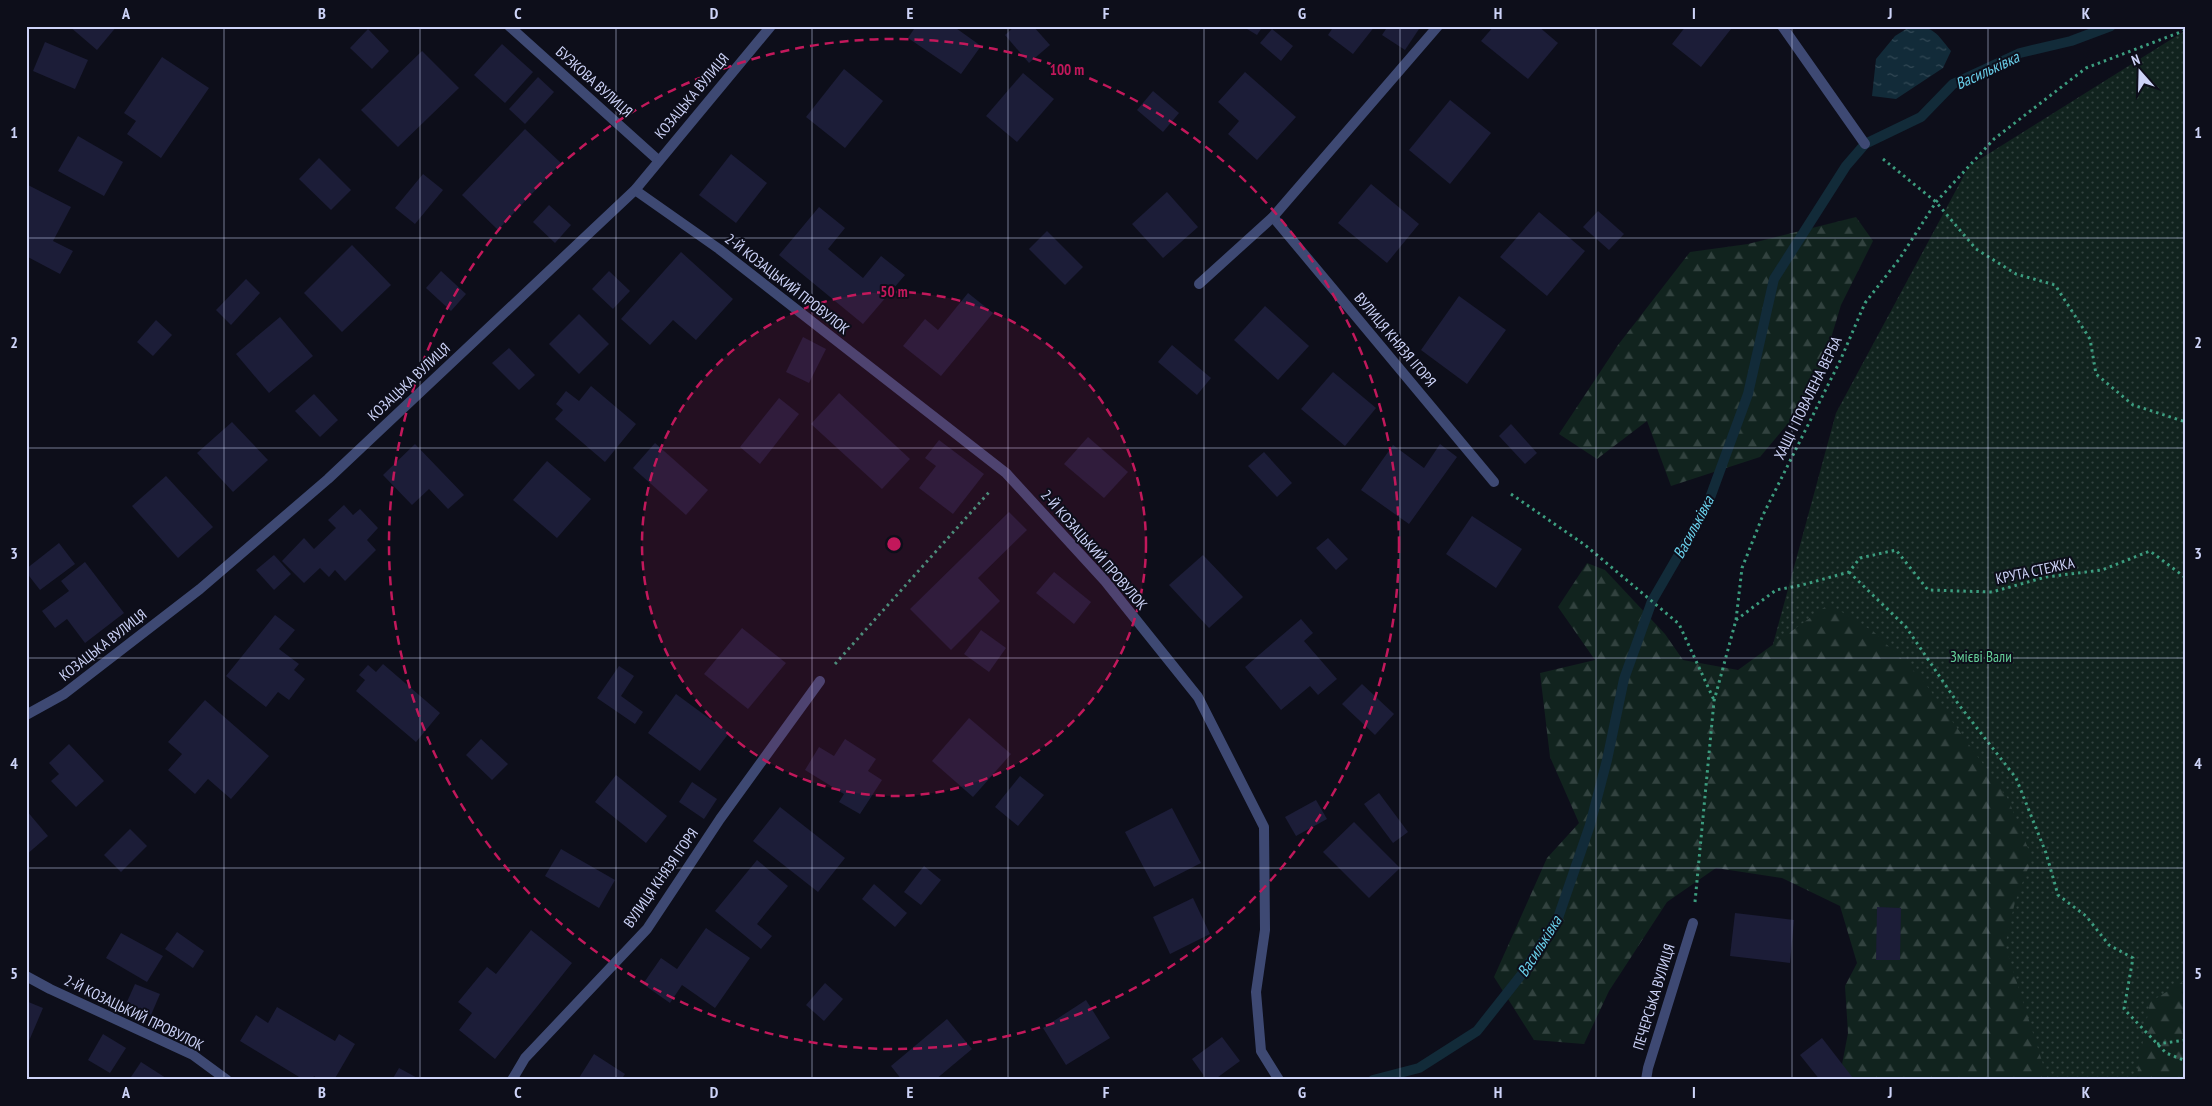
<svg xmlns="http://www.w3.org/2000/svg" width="2212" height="1106" viewBox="0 0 2212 1106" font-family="'PT Sans Narrow',sans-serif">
	<defs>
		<pattern id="grass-dots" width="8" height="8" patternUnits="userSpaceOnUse" patternTransform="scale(1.25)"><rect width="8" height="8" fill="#11231e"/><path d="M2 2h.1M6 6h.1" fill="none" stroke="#32423f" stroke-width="1.8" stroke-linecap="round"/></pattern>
		<pattern id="forest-firs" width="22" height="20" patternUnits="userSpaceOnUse" patternTransform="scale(1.25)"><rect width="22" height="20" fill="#11231e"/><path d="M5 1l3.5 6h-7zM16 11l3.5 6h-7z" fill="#32423f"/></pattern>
		<pattern id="water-ripples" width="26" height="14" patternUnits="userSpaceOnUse" patternTransform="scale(1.25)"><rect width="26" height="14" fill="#122b39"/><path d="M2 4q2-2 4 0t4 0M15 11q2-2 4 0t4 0" fill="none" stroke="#334956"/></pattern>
	</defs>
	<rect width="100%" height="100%" fill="#0d0e1a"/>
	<path fill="url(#grass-dots)" d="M2186,30V1080H1962L1970,962L1739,769L1836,413L1969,166Z"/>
	<g fill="url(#forest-firs)">
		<path d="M1856,217L1873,241L1841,305L1815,391L1760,457L1671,486L1647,421L1597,459L1559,434L1618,345L1690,252L1748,244Z"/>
		<path d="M1587,563L1605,570L1665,634L1683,660L1738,670L1829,604L1874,632L1922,679L2008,799L2032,858L2015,902L2005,945L2048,1080H1839L1848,1033L1845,986L1857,963L1840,906L1782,878L1716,868L1667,902L1609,991L1584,1044L1534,1040L1494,977L1547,858L1579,823L1550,757L1540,673L1595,660L1558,607Z"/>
		<path d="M2186,980V1080H2136L2150,1002Z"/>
	</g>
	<path fill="url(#water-ripples)" d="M1911,26C1934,26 1937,34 1951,51L1943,68L1896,99L1872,96L1876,59L1895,36Z"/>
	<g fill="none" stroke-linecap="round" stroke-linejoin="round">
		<path stroke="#122b39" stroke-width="10" d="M1373,1080L1419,1068L1477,1031L1522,974L1558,918L1590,825L1607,760L1624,679L1652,601L1707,506L1748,394L1774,279L1846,166L1865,144L1921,117L1953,84L2020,53L2071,41L2111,26"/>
	</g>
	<g fill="#1c1d38">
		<path d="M69,26H117L97,50Z"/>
		<path d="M916,26H953L981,46L961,74L908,38Z"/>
		<path d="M1015,26H1033L1050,45L1029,63L1005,35Z"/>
		<path d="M1242,26H1263L1257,35Z"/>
		<path d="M1334,26H1375L1353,54L1328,35Z"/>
		<path d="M1388,26H1421L1405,50L1382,35Z"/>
		<path d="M1494,26H1538L1558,43L1528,79L1481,41Z"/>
		<path d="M1686,26H1728L1731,29L1701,67L1672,44Z"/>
		<path d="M368,29L389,51L372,69L350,48Z"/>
		<path d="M1272,29L1293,46L1281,61L1260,43Z"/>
		<path d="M45,42L88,60L75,89L33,71Z"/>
		<path d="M502,44L533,72L505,103L474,75Z"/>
		<path d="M422,51L459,88L398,147L361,110Z"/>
		<path d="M162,57L209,88L161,158L127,134L136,121L124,113Z"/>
		<path d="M844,69L883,101L845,148L806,117Z"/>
		<path d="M1245,72L1296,117L1257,160L1228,134L1239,121L1218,102Z"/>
		<path d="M1023,73L1054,99L1017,142L986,116Z"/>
		<path d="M538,77L554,92L525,124L509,109Z"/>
		<path d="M1153,91L1179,113L1163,132L1137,110Z"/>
		<path d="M1450,100L1491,133L1450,184L1409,150Z"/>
		<path d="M525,129L561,163L498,230L462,195Z"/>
		<path d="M78,136L123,162L104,196L58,171Z"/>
		<path d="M731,154L767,183L736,223L699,195Z"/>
		<path d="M319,158L351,190L331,210L299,179Z"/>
		<path d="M423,174L443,190L415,224L395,208Z"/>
		<path d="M26,184L71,207L53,241L73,251L60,274L26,256Z"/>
		<path d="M1371,184L1419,224L1387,263L1338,223Z"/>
		<path d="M1167,192L1198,227L1163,258L1132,224Z"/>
		<path d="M549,205L571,225L555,243L533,222Z"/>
		<path d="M819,207L845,228L828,249L863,278L881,256L905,275L863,324L779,255Z"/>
		<path d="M1598,211L1624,234L1609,250L1583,227Z"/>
		<path d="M1539,212L1585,251L1547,296L1500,257Z"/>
		<path d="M1047,231L1083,267L1065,285L1029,249Z"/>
		<path d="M352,245L391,285L342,332L304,293Z"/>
		<path d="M681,252L733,299L696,340L673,320L650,345L621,319Z"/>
		<path d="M441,271L466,294L451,311L426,288Z"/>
		<path d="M609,271L630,291L613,309L592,289Z"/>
		<path d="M246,279L260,293L231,325L216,310Z"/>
		<path d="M968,293L993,313L941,376L903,346L925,319L938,330Z"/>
		<path d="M1459,296L1506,330L1467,384L1421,350Z"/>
		<path d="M1265,306L1309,346L1278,380L1234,340Z"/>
		<path d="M579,314L609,344L579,374L549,344Z"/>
		<path d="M280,317L313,356L269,393L236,354Z"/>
		<path d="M156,320L172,335L153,356L137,342Z"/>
		<path d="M803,337L826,349L809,383L786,372Z"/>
		<path d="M1172,345L1211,378L1197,395L1158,362Z"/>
		<path d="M509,348L535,375L519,390L492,363Z"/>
		<path d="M1333,372L1376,408L1345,446L1301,409Z"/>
		<path d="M591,386L636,424L605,462L555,419L563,410L556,404L566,391L579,401Z"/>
		<path d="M839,393L910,459L882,489L811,424Z"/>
		<path d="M314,394L338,420L320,437L295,411Z"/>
		<path d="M779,398L799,414L760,464L740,447Z"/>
		<path d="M232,422L268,460L233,492L197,453Z"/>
		<path d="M1511,424L1537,453L1525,464L1499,436Z"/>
		<path d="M1088,437L1128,472L1104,498L1064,464Z"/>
		<path d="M939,440L984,474L953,514L919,488L936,466L925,458Z"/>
		<path d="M655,443L708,490L686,515L633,468Z"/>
		<path d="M415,444L464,495L448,509L429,489L412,505L383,475Z"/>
		<path d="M1440,444L1457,457L1409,524L1361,490L1393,445L1424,468Z"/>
		<path d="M1264,452L1292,483L1277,497L1248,466Z"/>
		<path d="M547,461L591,499L557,538L513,500Z"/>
		<path d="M166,476L213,527L178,558L132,506Z"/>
		<path d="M344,505L353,515L360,509L378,528L367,540L376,550L345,581L335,570L329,577L320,568L304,583L282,561L304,538L314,549L336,528L328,520Z"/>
		<path d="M1009,512L1027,530L978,578L1000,601L951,650L910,609Z"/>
		<path d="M1472,516L1522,549L1496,588L1446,554Z"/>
		<path d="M1328,538L1348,559L1336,570L1316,548Z"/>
		<path d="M59,543L75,564L40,590L26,572V569Z"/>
		<path d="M274,555L291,574L274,590L256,570Z"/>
		<path d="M1203,555L1243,597L1209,628L1169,585Z"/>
		<path d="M85,562L124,613L85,643L67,619L55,628L42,611L69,591L61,581Z"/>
		<path d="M1054,572L1091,602L1074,624L1036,593Z"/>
		<path d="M275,615L295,630L279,649L299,664L294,670L305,679L289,700L278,692L266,707L226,676Z"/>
		<path d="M1301,619L1313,633L1304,641L1337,679L1318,695L1310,686L1281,710L1245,667Z"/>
		<path d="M742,628L786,663L748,709L704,674Z"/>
		<path d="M981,630L1006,648L989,672L964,654Z"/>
		<path d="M383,664L440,713L416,742L356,691L365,680L359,675L368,665L376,672Z"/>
		<path d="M619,666L634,676L621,696L643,712L635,724L597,698Z"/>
		<path d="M1362,684L1394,714L1375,735L1342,704Z"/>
		<path d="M676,694L729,733L700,771L648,733Z"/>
		<path d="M205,700L269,756L231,799L208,779L195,794L168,770L182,754L168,742Z"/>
		<path d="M969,718L1011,754L973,797L932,761Z"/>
		<path d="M481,739L508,764L492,780L466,755Z"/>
		<path d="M845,739L876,759L868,771L882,780L860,814L839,802L844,794L805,770L819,747L834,756Z"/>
		<path d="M69,744L104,781L76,807L51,781L59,774L49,763Z"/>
		<path d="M616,775L667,816L646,843L595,802Z"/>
		<path d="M1020,776L1044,795L1018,826L995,807Z"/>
		<path d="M692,782L717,799L704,819L679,802Z"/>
		<path d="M1379,793L1408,832L1393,843L1364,804Z"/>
		<path d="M1316,800L1327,819L1296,836L1285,817Z"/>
		<path d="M780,807L845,858L818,892L753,841Z"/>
		<path d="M1172,808L1201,863L1154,887L1125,832Z"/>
		<path d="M26,810L48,836L26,855Z"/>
		<path d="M1354,822L1400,868L1369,898L1323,852Z"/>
		<path d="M130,829L147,846L121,872L104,855Z"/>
		<path d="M561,849L615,880L599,908L545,876Z"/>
		<path d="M757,860L788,886L757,924L772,936L761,949L715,911Z"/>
		<path d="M924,866L941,880L921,905L904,892Z"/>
		<path d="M874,884L907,913L895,927L862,899Z"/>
		<path d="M1193,898L1210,934L1170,954L1153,917Z"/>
		<path d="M1877,907L1901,908L1900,960H1876Z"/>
		<path d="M1735,913L1794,920L1790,963L1730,956Z"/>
		<path d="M706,928L750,958L715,1008L682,985L670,1003L643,984L661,958L677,969Z"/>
		<path d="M531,930L572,963L495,1059L459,1030L472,1013L458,1002L487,967L496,974Z"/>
		<path d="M177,932L204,951L193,968L165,949Z"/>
		<path d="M121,933L163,956L147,982L106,958Z"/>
		<path d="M825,983L843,999L824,1021L806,1005Z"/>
		<path d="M135,984L160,994L151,1015L126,1004Z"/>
		<path d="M1086,1000L1110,1038L1066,1065L1043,1028Z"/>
		<path d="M26,1001L43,1008L26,1048Z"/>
		<path d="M277,1007L335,1041L339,1034L355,1044L334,1080H319L314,1076L312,1080H304L240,1041L256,1015L268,1023Z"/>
		<path d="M947,1019L972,1049L935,1080H902L891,1066Z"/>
		<path d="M103,1034L126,1048L110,1073L88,1060Z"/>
		<path d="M1222,1037L1240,1061L1214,1080H1207L1192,1059Z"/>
		<path d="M1822,1038L1853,1078L1851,1080H1820L1800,1055Z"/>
		<path d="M594,1054L625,1074L621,1080H582L579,1078Z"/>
		<path d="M141,1062L169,1080H129Z"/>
		<path d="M399,1068L421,1080H392Z"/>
	</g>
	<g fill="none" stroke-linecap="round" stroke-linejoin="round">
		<g stroke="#3c9d7f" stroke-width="3" stroke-dasharray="2.5 4" stroke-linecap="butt">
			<path d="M1883,159L1936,202L1976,249L2016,274L2055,285L2090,339L2096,374L2133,405L2186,422"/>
			<path d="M1511,494L1585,545L1679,624L1714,700"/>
			<path d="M1849,572L1906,627L1959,705L2016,778L2046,853L2058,895L2086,916L2109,945L2133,958L2124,1009L2166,1053L2186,1061"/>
			<path d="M1736,620L1776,590L1802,585L1849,572L1860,558L1896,550L1928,590L1992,592L2046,577L2102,570L2150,551L2186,578"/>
			<path d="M835,664L991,490"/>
			<path d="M1695,902L1714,701L1736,620L1742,568L1763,515L1840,361L1865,303L1900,258L1936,202L1994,139L2086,68L2186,30"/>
			<path d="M2157,1044L2186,1040"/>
		</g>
		<g stroke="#3e4973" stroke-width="10">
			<path d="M509,26L658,160"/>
			<path d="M1782,26L1865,144"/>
			<path d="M635,190L719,249L1006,473L1105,581L1198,697L1264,827L1265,930L1256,992L1261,1051L1279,1080"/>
			<path d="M1273,217L1494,482"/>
			<path d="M1199,284L1273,217L1438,26"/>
			<path d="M26,715L64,694L200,589L328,479L635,190L771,26"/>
			<path d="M26,976L50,989L193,1055L227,1080"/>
			<path d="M512,1080L525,1058L647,929L720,819L820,681"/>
			<path d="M1646,1080L1648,1068L1693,923"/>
		</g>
	</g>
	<path fill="none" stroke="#cdd3f8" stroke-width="1" stroke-opacity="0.55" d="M224,26V1080M420,26V1080M616,26V1080M812,26V1080M1008,26V1080M1204,26V1080M1400,26V1080M1596,26V1080M1792,26V1080M1988,26V1080M26,238H2186M26,448H2186M26,658H2186M26,868H2186"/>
	<circle cx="894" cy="544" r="252" fill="#c2185b" fill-opacity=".12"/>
	<g fill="none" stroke="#c2185b" stroke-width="2.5" stroke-dasharray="9 6">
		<circle cx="894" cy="544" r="252"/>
		<circle cx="894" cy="544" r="505"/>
	</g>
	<g text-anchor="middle" stroke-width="4" stroke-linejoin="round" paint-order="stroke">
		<g font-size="15" fill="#cdd3f8" stroke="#0d0e1a">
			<text transform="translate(594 82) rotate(42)" y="5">БУЗКОВА ВУЛИЦЯ</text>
			<text transform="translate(692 96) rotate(-50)" y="5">КОЗАЦЬКА ВУЛИЦЯ</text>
			<text transform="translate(787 284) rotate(38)" y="5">2-Й КОЗАЦЬКИЙ ПРОВУЛОК</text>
			<text transform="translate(1395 340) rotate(50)" y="5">ВУЛИЦЯ КНЯЗЯ ІГОРЯ</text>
			<text transform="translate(409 382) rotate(-43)" y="5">КОЗАЦЬКА ВУЛИЦЯ</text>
			<text transform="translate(1808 398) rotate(-64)" y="5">ХАЩІ І ПОВАЛЕНА ВЕРБА</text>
			<text transform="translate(1094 550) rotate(49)" y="5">2-Й КОЗАЦЬКИЙ ПРОВУЛОК</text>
			<text transform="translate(2035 571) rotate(-12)" y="5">КРУТА СТЕЖКА</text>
			<text transform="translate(103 645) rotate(-38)" y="5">КОЗАЦЬКА ВУЛИЦЯ</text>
			<text transform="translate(661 878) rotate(-55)" y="5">ВУЛИЦЯ КНЯЗЯ ІГОРЯ</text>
			<text transform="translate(1654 997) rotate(-73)" y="5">ПЕЧЕРСЬКА ВУЛИЦЯ</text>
			<text transform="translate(134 1013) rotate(26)" y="5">2-Й КОЗАЦЬКИЙ ПРОВУЛОК</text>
		</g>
		<g font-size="15" fill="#64cd98" stroke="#0d0e1a">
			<text x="1981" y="662">Змієві Вали</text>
		</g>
		<g font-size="16" font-style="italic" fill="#69cfea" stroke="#0d0e1a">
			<text transform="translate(1987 70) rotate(-25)" y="6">Васильківка</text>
			<text transform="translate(1693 527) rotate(-62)" y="6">Васильківка</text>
			<text transform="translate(1539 946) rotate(-58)" y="6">Васильківка</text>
		</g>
	</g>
	<circle cx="894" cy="544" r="8" fill="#c2185b" stroke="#0d0e1a" stroke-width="2.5"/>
	<g font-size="15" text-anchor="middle" font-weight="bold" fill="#c2185b" stroke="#0d0e1a" stroke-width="4" stroke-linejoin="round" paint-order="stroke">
		<text x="1067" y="75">100 m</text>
		<text x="894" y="297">50 m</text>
	</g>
	<rect width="2212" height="1106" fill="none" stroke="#0d0e1a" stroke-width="55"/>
	<g transform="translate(2140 72) rotate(340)" stroke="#0d0e1a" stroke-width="4" paint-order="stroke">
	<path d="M0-4L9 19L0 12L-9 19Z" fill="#cdd3f8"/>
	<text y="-8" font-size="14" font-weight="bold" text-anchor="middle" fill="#cdd3f8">N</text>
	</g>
	<rect x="28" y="28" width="2156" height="1050" fill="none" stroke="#cdd3f8" stroke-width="2"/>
	<g font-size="16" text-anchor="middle" font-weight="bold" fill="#cdd3f8">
		<text x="126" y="19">A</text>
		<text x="322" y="19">B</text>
		<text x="518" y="19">C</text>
		<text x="714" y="19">D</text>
		<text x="910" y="19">E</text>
		<text x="1106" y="19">F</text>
		<text x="1302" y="19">G</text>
		<text x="1498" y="19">H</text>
		<text x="1694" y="19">I</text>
		<text x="1890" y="19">J</text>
		<text x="2086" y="19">K</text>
		<text x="14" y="138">1</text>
		<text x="2198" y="138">1</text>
		<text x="14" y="348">2</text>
		<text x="2198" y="348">2</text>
		<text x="14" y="559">3</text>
		<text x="2198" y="559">3</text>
		<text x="14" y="769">4</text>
		<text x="2198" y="769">4</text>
		<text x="14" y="979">5</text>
		<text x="2198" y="979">5</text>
		<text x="126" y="1098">A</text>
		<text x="322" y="1098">B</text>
		<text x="518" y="1098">C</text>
		<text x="714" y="1098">D</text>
		<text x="910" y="1098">E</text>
		<text x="1106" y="1098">F</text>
		<text x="1302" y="1098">G</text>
		<text x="1498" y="1098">H</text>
		<text x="1694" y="1098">I</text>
		<text x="1890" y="1098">J</text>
		<text x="2086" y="1098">K</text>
	</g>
</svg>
